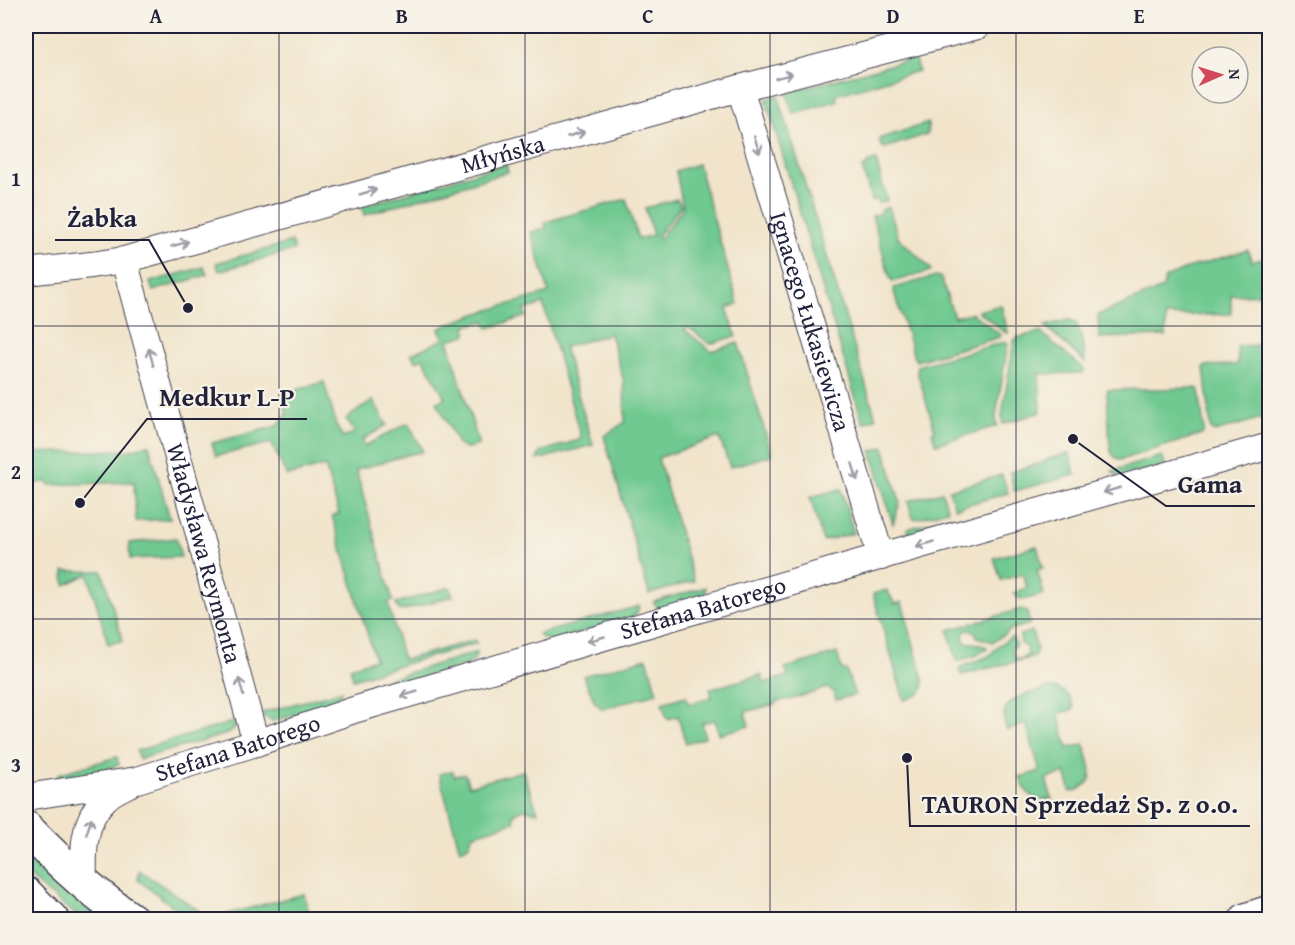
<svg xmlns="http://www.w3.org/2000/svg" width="1295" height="945" viewBox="0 0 1295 945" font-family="'Gentium Book Plus',serif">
	<rect width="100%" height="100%" fill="#f7f3e8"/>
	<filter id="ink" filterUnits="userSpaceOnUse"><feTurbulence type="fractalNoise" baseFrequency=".0167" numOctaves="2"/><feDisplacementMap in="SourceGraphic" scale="12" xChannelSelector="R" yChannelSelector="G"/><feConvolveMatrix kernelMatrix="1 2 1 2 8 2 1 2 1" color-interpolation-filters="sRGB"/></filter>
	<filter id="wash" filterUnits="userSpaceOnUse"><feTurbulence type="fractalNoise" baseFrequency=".008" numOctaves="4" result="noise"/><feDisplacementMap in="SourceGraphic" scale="24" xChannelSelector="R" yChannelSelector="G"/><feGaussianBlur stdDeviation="1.35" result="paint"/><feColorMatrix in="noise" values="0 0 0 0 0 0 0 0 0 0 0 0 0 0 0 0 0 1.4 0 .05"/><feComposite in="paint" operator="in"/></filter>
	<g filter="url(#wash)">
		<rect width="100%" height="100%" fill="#f1e4ca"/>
		<g fill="#6fc990" stroke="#487666" stroke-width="1.5">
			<path d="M912,59L915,60L918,71L836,95L837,101L793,114L787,94L789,92Z"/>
			<path d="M778,95L876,418L863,423L766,100Z"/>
			<path d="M928,123V134L885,148L882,147L879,140L882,139L881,138Z"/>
			<path d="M876,160L887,201L878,203L877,199L872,201L862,168L868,166L867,163Z"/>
			<path d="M506,164L508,172L364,215L362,206Z"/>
			<path d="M698,164L738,304L727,308L736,336L710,344L688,327L685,330L711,351L738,343L772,455L730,467L719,437L658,458L694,581L649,594L604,436L625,422L624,382L610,334L564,347L593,445L537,460L540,452L579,440L581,437L543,304L524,310L526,316L524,317L489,328L487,327L485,321L466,326L467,333L466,335L448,340L479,445C471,447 464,451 458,444L437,402L445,398L423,358L416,361L411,354L444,339L439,329C474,312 512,304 549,293L531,232L546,228L545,222L626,199L638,239L653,235L645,208L677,199L681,206L656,237L659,239L683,208L676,171Z"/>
			<path d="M889,207L898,237L931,269V271L892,282V279L890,278L872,216L881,213V210Z"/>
			<path d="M292,242L294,250L219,271L216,263Z"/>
			<path d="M1248,250L1252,261L1269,256V294L1231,295V314L1166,316V336L1099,338L1098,315L1163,288L1165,278L1191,267Z"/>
			<path d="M204,267L207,275L153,291L150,282Z"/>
			<path d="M936,276L941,278L954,317L972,313L1001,335L1000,337L916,361L914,357L894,292V288Z"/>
			<path d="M1001,305L1008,333H1006L978,311Z"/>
			<path d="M1068,320C1070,320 1072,320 1073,321C1082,326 1084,353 1085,362L1045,326Z"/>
			<path d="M1040,332L1084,369L1083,373L1039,374L1041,412L1003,424L1002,415L1014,341L1017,338Z"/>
			<path d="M1005,342L1008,343L996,416L997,426L936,444L932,432L935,431L917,371L918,369L917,366Z"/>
			<path d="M1261,345L1263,347L1266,413L1265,417L1215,432L1211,429L1204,367L1205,366L1236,365L1238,362L1237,348L1238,346Z"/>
			<path d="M324,382L336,425L343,438L355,432L346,419L373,400L387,425L362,440L365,446L404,425L409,424L422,449V452L410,454L356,470L393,601L388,603L403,660L475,640L477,643L353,679L350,667L375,659L332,516L339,514L325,466L287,476L271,443L216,456L212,443L277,426L287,414L283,394Z"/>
			<path d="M1197,388L1199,390L1204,430L1203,434L1120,460C1113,457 1111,454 1110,446L1107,393L1108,390Z"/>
			<path d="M149,445L170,519L136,521L134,482L49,485L48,482L35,483V486H26V453L129,450Z"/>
			<path d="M884,447L900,502L893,524L871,451Z"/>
			<path d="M1070,453L1075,475L1014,491L1010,472L1044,462L1048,459Z"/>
			<path d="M1162,456L1166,467L1117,476L1112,471Z"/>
			<path d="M1002,475L1008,493L955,508L949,490Z"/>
			<path d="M841,489L854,533L823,541L810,497Z"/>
			<path d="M942,492L948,510L915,519L913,518L908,501Z"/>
			<path d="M952,516L955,528L910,540L907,529Z"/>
			<path d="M176,538L181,557L130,559L129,543Z"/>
			<path d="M1037,546L1043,568L1037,570L1044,594C1033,597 1021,604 1013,593L1027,588L1023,574L1001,580L994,558Z"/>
			<path d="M64,571H102L123,641L108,644L88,574L65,585Z"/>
			<path d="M450,587L453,596L402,611L398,609L396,603Z"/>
			<path d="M706,587L705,594L702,598L663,609L657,607L653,602Z"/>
			<path d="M887,590L895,604L902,602L924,682C924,695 915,697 904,700L873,594Z"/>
			<path d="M639,606L637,613L632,618L552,641L544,639L538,634Z"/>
			<path d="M1021,609L1027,612L1030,624L1012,629L993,642L977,637L976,633L971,630L965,631L963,634L964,641L967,643H974L987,647V649L975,656L957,661L948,630Z"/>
			<path d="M1032,631L1037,650L1034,657L961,675L959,668L989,656L999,645L1012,637L1016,644C1011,650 1011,653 1017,659H1021L1028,655C1028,649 1026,646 1021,644L1020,635Z"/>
			<path d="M477,652L474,661L469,664L370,693L362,691L359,688Z"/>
			<path d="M837,653L842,670H846L855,695L836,700L833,691L828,688L819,690V691L789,700L788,699L776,702V704L745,712L749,726L719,734L715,720L702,723L705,738L686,743L678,716L667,719L662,703L686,696L689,704L712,697L710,689L761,675L764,683L788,676L785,668Z"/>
			<path d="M647,658L657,693L602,709L595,702L583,676Z"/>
			<path d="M1047,688C1062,687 1071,694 1074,709L1058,714L1068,748L1084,744C1090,766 1101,784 1071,792L1065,773L1046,779L1052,799C1033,802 1026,795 1020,777L1040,771L1026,724L1007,730C1005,725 1003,720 1004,715C1005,696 1033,693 1047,688Z"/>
			<path d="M341,691L339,699L333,704L273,721L264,717L261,713Z"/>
			<path d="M236,721C236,727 234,730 230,733L139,759L136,751Z"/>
			<path d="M117,757L119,765L60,782L58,774Z"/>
			<path d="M453,771L454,776L465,774L469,786L523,771L538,812L523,809L514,814V822L472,835L470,844L460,850L439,774Z"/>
			<path d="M26,853L72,896L101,919H81L32,880L26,873Z"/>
			<path d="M139,870L203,913L215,917L304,894L311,919H190L138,880Z"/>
		</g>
	</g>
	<g filter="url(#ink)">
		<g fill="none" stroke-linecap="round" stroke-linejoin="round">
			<g stroke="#413f50" stroke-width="28">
				<g id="street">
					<path id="s1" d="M740,88L881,557"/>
					<path id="s2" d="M124,260L256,743"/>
					<path id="s3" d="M26,272L91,265L124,260L740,88L978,26"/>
					<path id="s4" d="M26,797L137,780L256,743L357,709L896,552L1270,446"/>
					<path d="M84,884C83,855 82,820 105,799C111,792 121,788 129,784"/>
				</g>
			</g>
			<g stroke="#413f50" stroke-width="36">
				<g id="secondary">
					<path d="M26,828C58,861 93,894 132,920"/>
					<path d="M26,894L52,920"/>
					<path d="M1246,920L1270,912"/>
				</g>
			</g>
			<use href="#street" stroke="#fff" stroke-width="26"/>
			<use href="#secondary" stroke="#fff" stroke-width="33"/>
		</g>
		<defs><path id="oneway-shaft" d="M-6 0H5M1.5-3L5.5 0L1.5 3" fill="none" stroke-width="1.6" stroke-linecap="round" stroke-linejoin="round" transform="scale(1.5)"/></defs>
		<g stroke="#9c9ca7">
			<use href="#oneway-shaft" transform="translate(784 76) rotate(-15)"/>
			<use href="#oneway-shaft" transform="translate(576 134) rotate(-16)"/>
			<use href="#oneway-shaft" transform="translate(757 145) rotate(73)"/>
			<use href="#oneway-shaft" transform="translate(368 192) rotate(-16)"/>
			<use href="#oneway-shaft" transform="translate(180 244) rotate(-16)"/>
			<use href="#oneway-shaft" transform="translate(151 357) rotate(-105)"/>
			<use href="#oneway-shaft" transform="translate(855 472) rotate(73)"/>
			<use href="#oneway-shaft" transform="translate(1112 490) rotate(164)"/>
			<use href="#oneway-shaft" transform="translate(925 544) rotate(164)"/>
			<use href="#oneway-shaft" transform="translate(596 639) rotate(164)"/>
			<use href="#oneway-shaft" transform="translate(241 687) rotate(-105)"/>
			<use href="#oneway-shaft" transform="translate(409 694) rotate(164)"/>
			<use href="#oneway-shaft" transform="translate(89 826) rotate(-73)"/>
		</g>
	</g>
	<path fill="none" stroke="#22223b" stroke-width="1.5" stroke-opacity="0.55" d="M279,26V920M525,26V920M770,26V920M1016,26V920M26,326H1270M26,619H1270"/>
	<g text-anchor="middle" stroke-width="4.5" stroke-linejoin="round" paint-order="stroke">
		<g font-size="24" fill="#22223b" stroke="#f7f3e8">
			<text dy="8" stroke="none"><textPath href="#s3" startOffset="492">Młyńska</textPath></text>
			<text dy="8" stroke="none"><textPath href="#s1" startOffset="244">Ignacego Łukasiewicza</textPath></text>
			<text dy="8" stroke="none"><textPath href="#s2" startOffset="304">Władysława Reymonta</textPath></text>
			<text dy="8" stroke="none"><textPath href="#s4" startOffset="704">Stefana Batorego</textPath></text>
			<text dy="8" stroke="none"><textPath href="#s4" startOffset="218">Stefana Batorego</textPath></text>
		</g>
	</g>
	<path fill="none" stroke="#22223b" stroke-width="2" d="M188 308L149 240H55M80 503L147 419H307M1073 439L1166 506H1255M907 758L910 826H1250"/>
	<g fill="#22223b" stroke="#f7f3e8" stroke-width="2">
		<circle cx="188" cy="308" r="6"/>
		<circle cx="80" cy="503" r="6"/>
		<circle cx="1073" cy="439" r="6"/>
		<circle cx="907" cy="758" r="6"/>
	</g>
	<g font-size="26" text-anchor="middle" font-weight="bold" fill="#22223b" stroke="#f7f3e8" stroke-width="4.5" stroke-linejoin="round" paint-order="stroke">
		<text x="102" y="227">Żabka</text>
		<text x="227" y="406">Medkur L-P</text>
		<text x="1210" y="493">Gama</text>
		<text x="1080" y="813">TAURON Sprzedaż Sp. z o.o.</text>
	</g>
	<rect width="1295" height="945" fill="none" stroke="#f7f3e8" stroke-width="66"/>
	<g transform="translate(1220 75) rotate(87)"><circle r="28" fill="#f7f3e8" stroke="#a29fa3" stroke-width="1.5"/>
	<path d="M0-4.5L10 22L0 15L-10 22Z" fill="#d1495b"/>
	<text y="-9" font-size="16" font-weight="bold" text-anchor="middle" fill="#22223b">N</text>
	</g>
	<rect x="33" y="33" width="1229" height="879" fill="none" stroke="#22223b" stroke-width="2"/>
	<g font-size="20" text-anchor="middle" font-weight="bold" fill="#22223b">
		<text x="156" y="23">A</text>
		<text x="402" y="23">B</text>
		<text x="648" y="23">C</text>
		<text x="893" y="23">D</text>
		<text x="1139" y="23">E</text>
		<text x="16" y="186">1</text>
		<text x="16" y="479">2</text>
		<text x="16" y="772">3</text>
	</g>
</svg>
